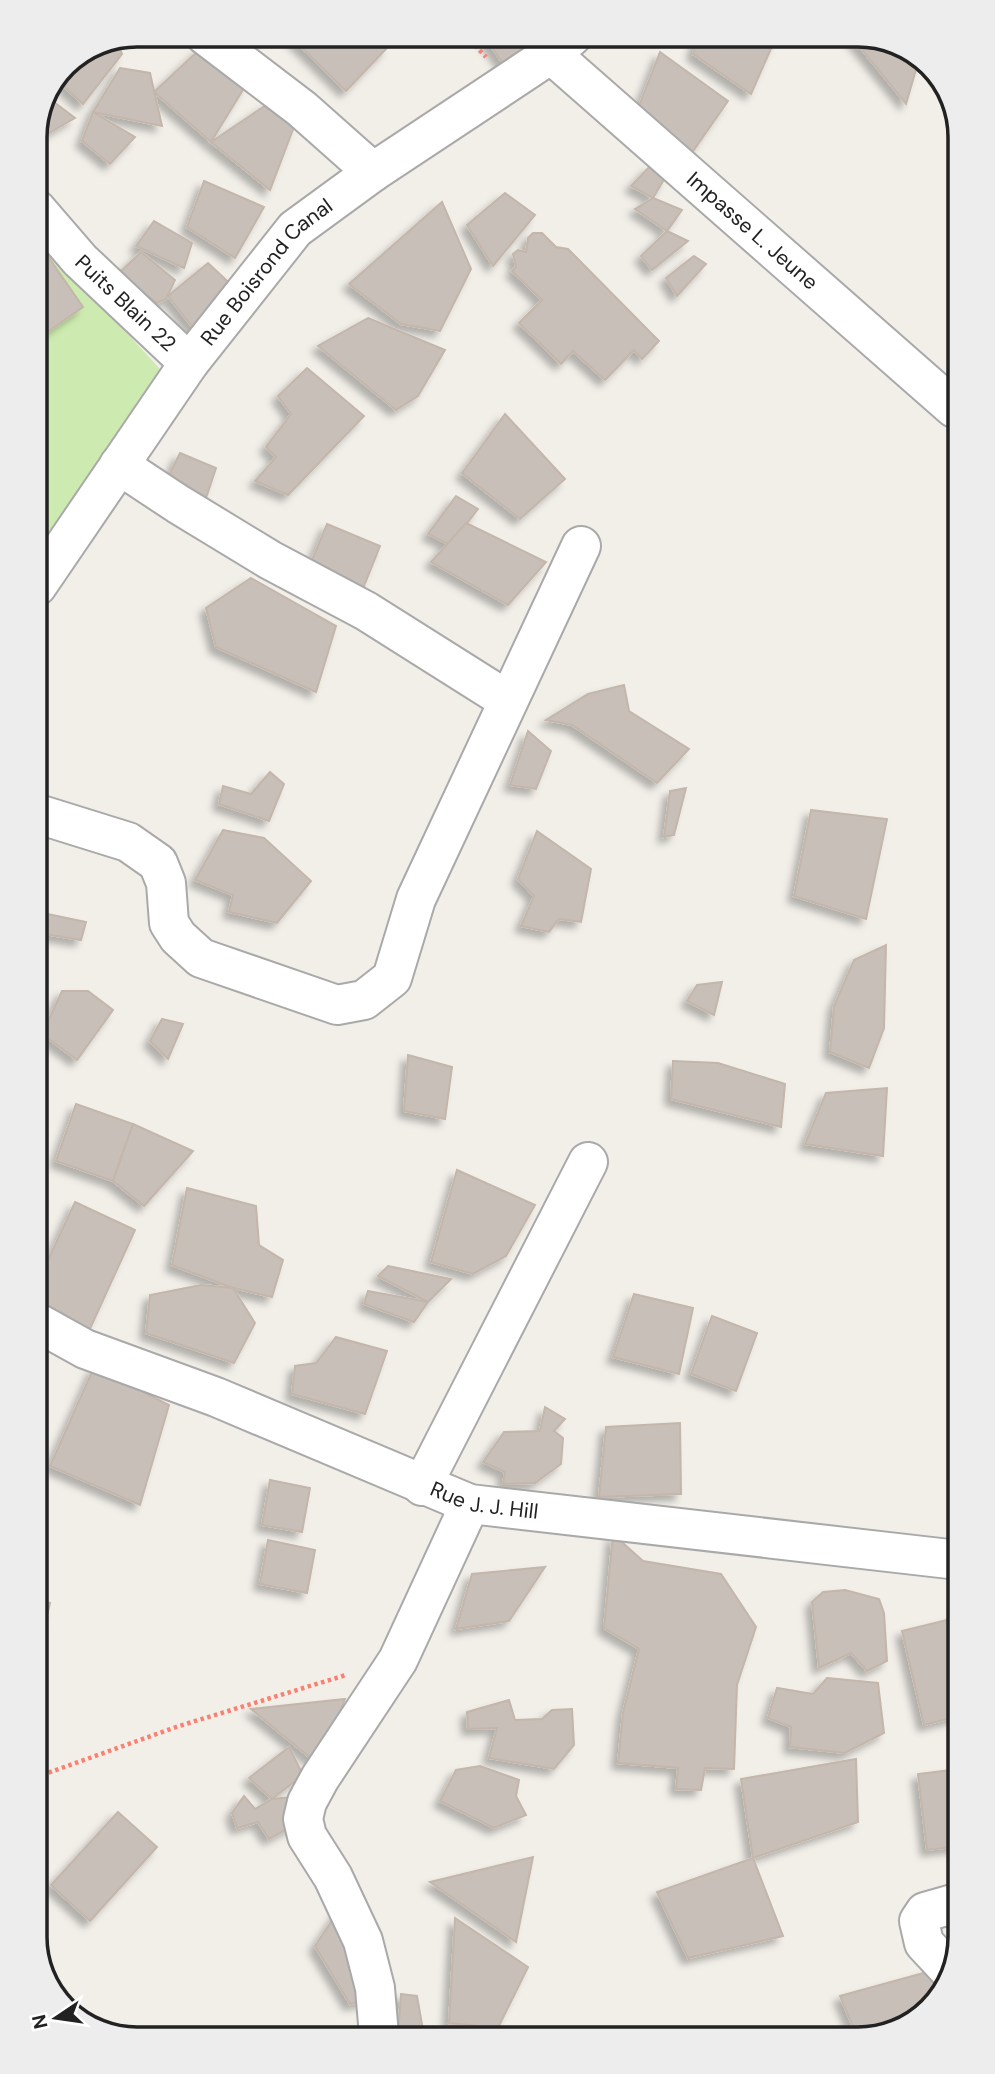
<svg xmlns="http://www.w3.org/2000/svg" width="995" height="2074" viewBox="0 0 995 2074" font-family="'DM Sans',sans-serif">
	<defs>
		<filter id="shadow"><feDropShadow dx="-6" dy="6" stdDeviation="3.5" flood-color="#0004"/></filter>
	</defs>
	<rect width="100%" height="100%" fill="#f2efe9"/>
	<path fill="#cdebb0" d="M36,234L170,380L55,541L37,529Z"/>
	<g fill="#c7bfb8" stroke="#c4b6ab" stroke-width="2" filter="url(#shadow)">
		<path d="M293,35H374L387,48L346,91L291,37Z"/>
		<path d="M483,35H547L505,66Z"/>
		<path d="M698,35H777L751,94L693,54Z"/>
		<path d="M850,35H865L920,56L906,104Z"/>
		<path d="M118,43L122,54L83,104L58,81L65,65Z"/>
		<path d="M201,48L246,85L211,142L154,92Z"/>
		<path d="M660,52L728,101L691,154L635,116Z"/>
		<path d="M120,68L150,73L162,126L93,112Z"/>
		<path d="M50,99L75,118L35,141V131Z"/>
		<path d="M269,103L295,124L270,190L211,142Z"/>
		<path d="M93,112L135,137L110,164L82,141Z"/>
		<path d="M650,166L665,178L653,198L631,186Z"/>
		<path d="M204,181L264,207L235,258L187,227Z"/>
		<path d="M505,193L535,215L493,266L467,225Z"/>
		<path d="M653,198L682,210L667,231L635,209Z"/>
		<path d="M442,202L471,269L440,331L401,324L349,284Z"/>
		<path d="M154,221L192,243L184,268L136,246Z"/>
		<path d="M667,231L688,241L652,270L641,256Z"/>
		<path d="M533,233H542L556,247L568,249L659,341L642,359L634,350L605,380L573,351L561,364L519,323L542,300L512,271L516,267L513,254L518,250L526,252L528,238Z"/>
		<path d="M36,239L83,307L36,340Z"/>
		<path d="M141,252L175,280L166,299L157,303L118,274Z"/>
		<path d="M694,256L706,264L677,296L666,278Z"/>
		<path d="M208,263L238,291L200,337L168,296Z"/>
		<path d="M368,318L445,350L418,396L396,410L318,346Z"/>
		<path d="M307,368L364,416L288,495L255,481L276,457L266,447L291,414L278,396Z"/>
		<path d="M505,414L565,479L520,519L462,473Z"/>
		<path d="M180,453L216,468L203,507L166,481Z"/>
		<path d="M456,496L478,509L450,545L428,534Z"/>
		<path d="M466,523L546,562L508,605L431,562Z"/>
		<path d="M327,524L380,546L360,596L306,574Z"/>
		<path d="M251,578L336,626L316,692L216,647L206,608Z"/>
		<path d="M624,685L629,711L689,749L657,783L572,725L546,720L588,694Z"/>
		<path d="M528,731L551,751L536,789L510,785Z"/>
		<path d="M270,772L284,784L269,821L219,804L223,786L251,794Z"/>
		<path d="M686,788L674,835L664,837L670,791Z"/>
		<path d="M811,810L887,819L866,919L794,896Z"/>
		<path d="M223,830L264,838L311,881L277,923L229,912L233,895L195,880Z"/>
		<path d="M537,831L591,869L581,922L559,919L549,932L521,926L534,896L518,879Z"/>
		<path d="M38,912L86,922L81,940L38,933Z"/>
		<path d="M886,945L884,1028L869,1068L830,1052L834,1006L854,960Z"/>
		<path d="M722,982L714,1015L687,1001L697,985Z"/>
		<path d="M62,991H88L113,1010L77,1060L42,1034Z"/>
		<path d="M162,1019L183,1024L168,1059L150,1041Z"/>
		<path d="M408,1055L452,1067L445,1119L404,1111Z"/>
		<path d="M673,1061L718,1063L785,1084L781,1127L671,1099Z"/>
		<path d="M887,1088L883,1156L805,1144L826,1093Z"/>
		<path d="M76,1104L133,1124L113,1181L56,1161Z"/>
		<path d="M133,1124L193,1151L144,1206L113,1181Z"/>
		<path d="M457,1170L535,1205L506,1256L473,1274L431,1262Z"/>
		<path d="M187,1188L256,1206L259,1245L283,1260L272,1297L233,1288L172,1265Z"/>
		<path d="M75,1202L135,1230L84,1342L40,1321V1277Z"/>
		<path d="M388,1266L451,1279L428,1302L378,1276Z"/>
		<path d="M201,1285L233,1288L255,1323L234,1363L146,1333L150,1295Z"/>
		<path d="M368,1291L428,1302L414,1322L364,1304Z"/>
		<path d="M634,1294L693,1308L679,1374L613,1357Z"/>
		<path d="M712,1316L757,1333L736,1391L691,1374Z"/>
		<path d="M336,1337L387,1351L365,1414L292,1394L295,1366L316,1363Z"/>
		<path d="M94,1367L169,1405L140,1505L50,1466Z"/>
		<path d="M545,1407L565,1419L554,1431L563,1438L561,1464L535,1483L503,1484L505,1472L483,1462L504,1432L540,1431Z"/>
		<path d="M680,1423L681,1494L599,1497L606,1427Z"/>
		<path d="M270,1480L310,1488L302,1532L262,1525Z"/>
		<path d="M613,1534L643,1561L721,1574L756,1627L737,1685L734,1769L705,1768L701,1790L676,1789L678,1768L618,1763L623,1713L639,1649L604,1628Z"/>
		<path d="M268,1540L315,1550L307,1593L260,1584Z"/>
		<path d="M545,1567L509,1621L456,1629L472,1574Z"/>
		<path d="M845,1590L879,1599L884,1613L887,1661L867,1671L851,1653L819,1668L812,1602L823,1592Z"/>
		<path d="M41,1600L50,1603L41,1641Z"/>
		<path d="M959,1617V1716L924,1725L902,1631Z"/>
		<path d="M827,1678L878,1683L884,1733L845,1753L790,1747L791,1727L768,1718L777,1688L813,1694Z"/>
		<path d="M345,1699L319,1765L251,1709Z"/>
		<path d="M509,1700L515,1720L542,1719L552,1710L572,1709L574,1745L554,1769L489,1758L497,1728L468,1729L467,1712Z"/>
		<path d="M289,1747L303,1775L272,1799L249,1778Z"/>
		<path d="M856,1759L858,1822L753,1858L741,1779Z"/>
		<path d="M480,1766L519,1780L516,1796L526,1815L494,1828L440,1801L456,1770Z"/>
		<path d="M959,1769L960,1846L927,1850L918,1774Z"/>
		<path d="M244,1796L255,1809L272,1799L291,1797L297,1824L269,1839L258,1822L237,1828L232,1813Z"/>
		<path d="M118,1812L157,1847L90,1921L51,1885Z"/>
		<path d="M533,1857L516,1942L430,1882Z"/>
		<path d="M753,1858L783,1936L688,1958L657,1892Z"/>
		<path d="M343,1904L373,1999L350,2004L315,1946Z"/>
		<path d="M455,1918L528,1967L498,2028L449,2023Z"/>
		<path d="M938,1969L944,1989L943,1994L896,2031L855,2032L840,1996Z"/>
		<path d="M401,1994L417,1996L423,2030L398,2036Z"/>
		<path d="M456,2029L505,2034L429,2036Z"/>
	</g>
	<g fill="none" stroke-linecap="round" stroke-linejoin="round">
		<g stroke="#a9a9a9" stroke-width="42">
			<g id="minor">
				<path d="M205,35L302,109L373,172"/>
				<path id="s1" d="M551,54L954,408"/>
				<path id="s2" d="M36,209L80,260L189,363"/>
				<path d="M119,465L178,504L270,560L366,611L507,700"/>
				<path id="s3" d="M37,586L189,363L295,229L373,172L551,54L573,35"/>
				<path d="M38,814L128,842L158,863L166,883L169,923L178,937L201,958L337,1005L364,1000L392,978L416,899L581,546"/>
				<path id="s4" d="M40,1324L85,1349L216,1397L470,1504L958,1560"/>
				<path d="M422,1486L588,1162"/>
				<path d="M950,1971L924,1943L919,1921L925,1912L960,1902"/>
				<path d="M379,2036L375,1988L363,1941L333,1877L307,1836L303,1819L307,1802L320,1778L398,1660L470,1504"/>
			</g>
		</g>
		<g stroke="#fa8072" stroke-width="4.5" stroke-dasharray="3.5 3.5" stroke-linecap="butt">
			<path d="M465,35L486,57"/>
			<path d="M42,1775L179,1726L346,1675"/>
		</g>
		<use href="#minor" stroke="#fff" stroke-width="38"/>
	</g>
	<g text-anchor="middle" stroke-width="6" stroke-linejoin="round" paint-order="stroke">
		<g font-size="21" fill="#222" stroke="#fff">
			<text dy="7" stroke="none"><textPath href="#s1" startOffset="268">Impasse L. Jeune</textPath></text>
			<text dy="7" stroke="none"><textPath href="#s3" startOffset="390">Rue Boisrond Canal</textPath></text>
			<text dy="7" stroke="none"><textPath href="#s2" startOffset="130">Puits Blain 22</textPath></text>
			<text dy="7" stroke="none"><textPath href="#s4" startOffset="480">Rue J. J. Hill</textPath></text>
		</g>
	</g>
	<path d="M0 0H995V2074H0ZM137 47H858A90 90 0 0 1 948 137V1937A90 90 0 0 1 858 2027H137A90 90 0 0 1 47 1937V137A90 90 0 0 1 137 47Z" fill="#ededed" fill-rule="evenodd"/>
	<path fill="none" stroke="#222" stroke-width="3.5" d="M137 47H858A90 90 0 0 1 948 137V1937A90 90 0 0 1 858 2027H137A90 90 0 0 1 47 1937V137A90 90 0 0 1 137 47Z"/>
	<g transform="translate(56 2018) rotate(257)" stroke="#ffffff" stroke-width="5" paint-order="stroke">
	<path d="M0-5L12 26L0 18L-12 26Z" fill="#222222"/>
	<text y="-10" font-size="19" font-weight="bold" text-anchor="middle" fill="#222222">N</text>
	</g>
</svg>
